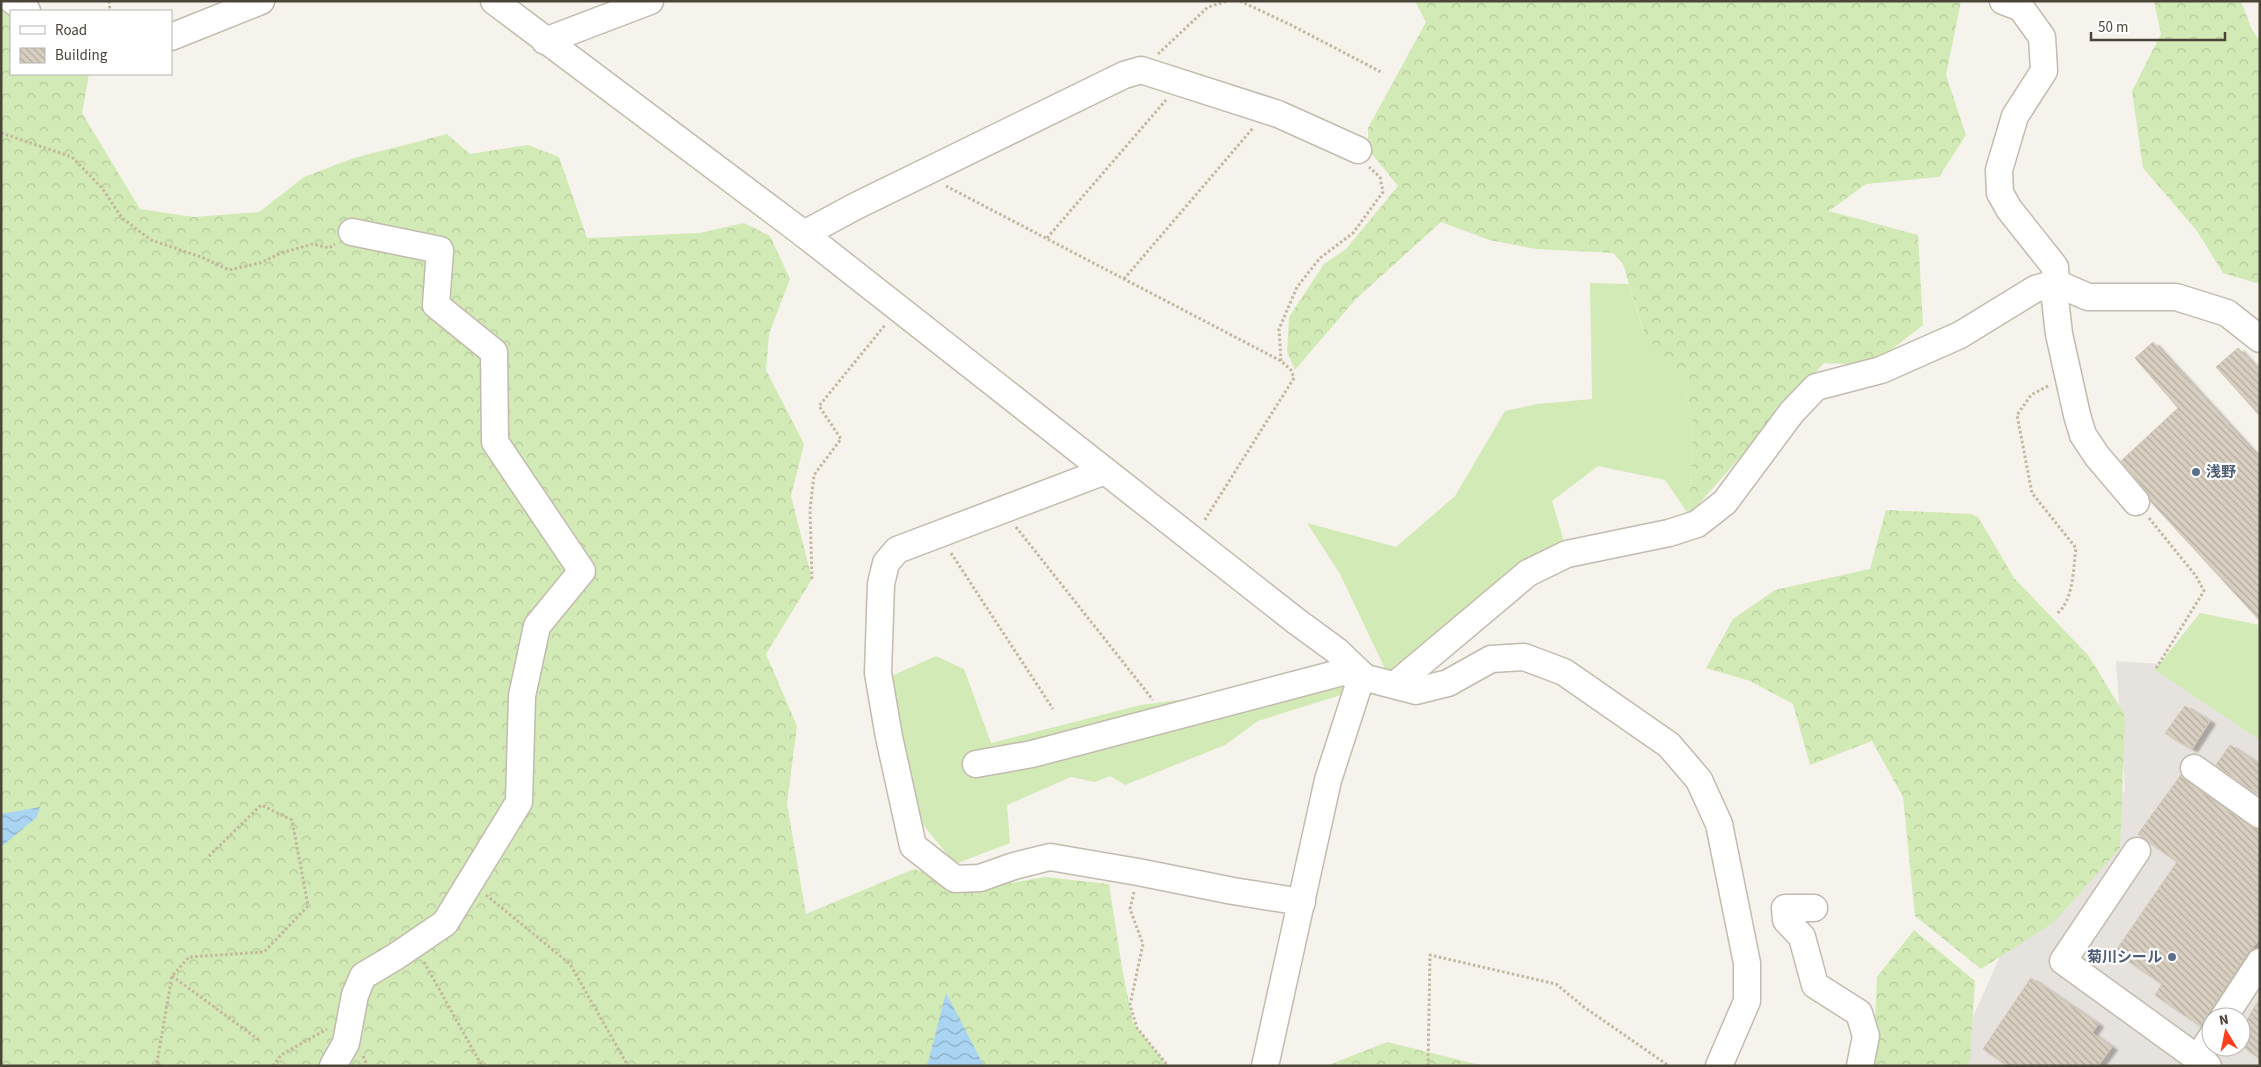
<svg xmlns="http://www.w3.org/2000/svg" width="2261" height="1067" viewBox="0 0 2261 1067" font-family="'Source Sans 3','Noto Sans JP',sans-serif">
	<defs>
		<pattern id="forest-crowns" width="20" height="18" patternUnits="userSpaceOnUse" patternTransform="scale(1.25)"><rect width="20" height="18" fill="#d2eab5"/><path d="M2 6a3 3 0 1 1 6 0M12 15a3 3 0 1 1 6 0" fill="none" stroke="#b6ca9c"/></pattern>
		<pattern id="water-waves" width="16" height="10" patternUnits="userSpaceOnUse" patternTransform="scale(1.25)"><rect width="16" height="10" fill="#a9d4f2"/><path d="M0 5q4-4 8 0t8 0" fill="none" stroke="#8caec5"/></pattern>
		<pattern id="building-back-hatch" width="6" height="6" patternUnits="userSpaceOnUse" patternTransform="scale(1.25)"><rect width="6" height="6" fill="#d8cfc1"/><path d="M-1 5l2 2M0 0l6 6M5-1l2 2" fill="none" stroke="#b1aa9e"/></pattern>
		<filter id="shadow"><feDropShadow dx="5.5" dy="3" stdDeviation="1" flood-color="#0004"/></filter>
	</defs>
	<rect width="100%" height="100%" fill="#f6f3ec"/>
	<path fill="#e6e2dd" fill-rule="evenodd" d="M2116,661L2260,671V1066H1951L2010,934L2125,790ZM2211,1017H2241V1047H2211Z"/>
	<g fill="#d2eab5">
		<path d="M1590,283L1629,284L1643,331L1683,378L1693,424L1689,515L1665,480L1598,466L1552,501L1566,548L1537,554L1450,632L1387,673L1340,574L1307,523L1396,547L1455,496L1505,411L1537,404L1592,399Z"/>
		<path d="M2200,613L2260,625V740L2155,670Z"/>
		<path d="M936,656L964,669L991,743L1141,705L1334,679L1347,693L1258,721L1225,745L1125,785L1110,776L1095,782L1071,777L1007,805L1010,843L955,864L921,822L887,678Z"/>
	</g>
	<g fill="url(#forest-crowns)">
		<path d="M1415,1H1961L1946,75L1966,135L1939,177L1866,184L1829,211L1918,235L1923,325L1872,365L1824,363L1689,515L1693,424L1683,378L1645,336L1623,264L1613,253L1536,249L1489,240L1441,222L1355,300L1295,370L1287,352L1289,317L1324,264L1346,249L1398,186L1368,149V128L1426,22Z"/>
		<path d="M2154,1H2241L2252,30L2260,41V284L2223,273L2197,231L2143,168L2132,91L2161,34Z"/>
		<path d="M12,6L11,74H89L82,113L140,209L193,217L259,212L304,177L354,158L447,134L470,154L528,145L559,157L587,238L700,233L744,223L770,236L790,279L769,334L766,370L804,444L791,496L812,579L766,654L797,726L787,804L806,914L914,869L971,890L1045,877L1109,884L1122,968L1133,1023L1168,1066H1V9Z"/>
		<path d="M1886,510L1971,514L1978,517L2014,578L2088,655L2125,715L2120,848L2054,922L1981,969L1915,916L1903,797L1872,741L1810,765L1793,704L1750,681L1706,668L1733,619L1775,590L1870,569Z"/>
		<path d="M1914,930L1975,981L1970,1059L1967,1066H1873L1877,977Z"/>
		<path d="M1387,1042L1484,1066H1326Z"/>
	</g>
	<g fill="url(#water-waves)">
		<path d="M40,807L37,817L1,847V814Z"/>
		<path d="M946,993L984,1066H927Z"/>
	</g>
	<g fill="url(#building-back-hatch)" stroke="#d3c7b4" filter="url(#shadow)">
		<path d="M2153,342L2260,459V621L2151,502L2147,492L2121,461L2178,408L2135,358Z"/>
		<path d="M2238,348L2260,372V416L2216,367Z"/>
		<path d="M2185,706L2210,721L2192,749L2165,733Z"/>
		<path d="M2230,745L2260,765V794L2252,789L2251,790L2216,765Z"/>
		<path d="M2181,775L2185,780L2251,827L2260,830V939L2247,954L2200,1026L2155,995L2162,984L2115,952L2177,862L2138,834Z"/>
		<path d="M2031,978L2098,1024L2092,1033L2112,1047L2098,1066H2008L1983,1049Z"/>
		<path d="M2260,998V1059L2241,1045V1030Z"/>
	</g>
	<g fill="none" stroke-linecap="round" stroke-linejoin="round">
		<g stroke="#c2bbae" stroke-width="29">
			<g id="minor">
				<path d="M13,1L27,11"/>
				<path d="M494,1L804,234L1296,621L1337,651L1362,675"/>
				<path d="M2003,1L2021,8L2042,37L2044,71L2015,116L1999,170L2000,193L2009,209L2055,267L2056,283L2055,299L2059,334L2077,415L2083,435L2097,456L2136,502"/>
				<path d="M171,37L261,1"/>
				<path d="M545,41L650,1"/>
				<path d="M804,234L856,206L1124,75L1141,70L1278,114L1358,150"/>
				<path d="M1105,471L897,550L886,563L881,584L878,673L889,737L913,846L955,879L980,878L1014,866L1050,857L1138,872L1233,891L1302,902"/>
				<path d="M1396,684L1528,573L1567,554L1669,533L1697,524L1725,502L1792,412L1816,387L1881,370L1960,335L2035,289L2056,283L2088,297H2176L2227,313L2260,339"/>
				<path d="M976,764L1032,754L1343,672L1416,691L1448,683L1491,659L1524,657L1564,672L1669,745L1699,780L1719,824L1747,963V1001L1719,1066"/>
				<path d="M2194,768L2260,815"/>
				<path d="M2137,851L2063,961L2208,1066"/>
				<path d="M1814,908H1785L1786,920L1802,937L1815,985L1859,1013L1866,1036L1860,1066"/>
				<path d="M2224,1017L2260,962"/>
				<path d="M2198,1058L2211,1038"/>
				<path d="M333,1066L346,1043L355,995L363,976L395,957L445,923L519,802L522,696L537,626L582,571L495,442L494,352L436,305L440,250L352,232"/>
				<path d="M1265,1066L1328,780L1362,675"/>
			</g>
		</g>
		<g stroke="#c4b79f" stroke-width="3" stroke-dasharray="2.5 2.5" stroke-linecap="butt">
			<path d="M109,1L110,11"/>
			<path d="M1240,1L1291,25L1383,73"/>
			<path d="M1158,54L1208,7L1227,1"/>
			<path d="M1,133L72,157L102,188L122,218L151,240L201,257L229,270L260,263L281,253L313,244L329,248L335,244"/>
			<path d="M946,186L1281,361L1291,370L1294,378L1204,521"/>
			<path d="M1047,238L1166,100"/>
			<path d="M1124,279L1253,128"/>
			<path d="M1281,361L1279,329L1297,287L1320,258L1353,233L1383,192L1380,177L1369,167"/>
			<path d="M2048,386L2031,395L2017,415L2032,493L2076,548C2073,568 2074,602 2056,614"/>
			<path d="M2149,518L2196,576L2204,591L2155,670"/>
			<path d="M1016,527L1153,700"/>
			<path d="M951,553L1053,709"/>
			<path d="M812,579L810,510L814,475L841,439L819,406L885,325"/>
			<path d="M1134,892L1130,909L1143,944L1130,1005L1137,1028L1168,1066"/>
			<path d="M486,895L570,964L628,1066"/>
			<path d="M424,962L482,1066"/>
			<path d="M172,976L259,1040"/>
			<path d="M363,1056L367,1066"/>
			<path d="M157,1063L172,976L189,957L264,952L308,906L292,820L261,805L208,857"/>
			<path d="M157,1066V1063L161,1066"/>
			<path d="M273,1066L281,1055L327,1029"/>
			<path d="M1428,1066L1430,955L1556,984L1584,1007L1669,1066"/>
		</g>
		<use href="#minor" stroke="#fff" stroke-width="26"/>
	</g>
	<g fill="#5c6f8a" stroke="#fff" stroke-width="2">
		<circle cx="2196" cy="472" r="5"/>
		<circle cx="2172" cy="957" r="5"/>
	</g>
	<g text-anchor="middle" stroke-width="4.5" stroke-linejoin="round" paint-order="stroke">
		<g font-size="15" font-weight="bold" fill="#4e5e75" stroke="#fff" text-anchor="start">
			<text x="2206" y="477">浅野</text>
			<text x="2162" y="962" text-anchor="end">菊川シール</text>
		</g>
	</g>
	<rect width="2261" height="1067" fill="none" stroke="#4b4439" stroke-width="5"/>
	<rect x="10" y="10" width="162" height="65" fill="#ffffff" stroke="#b7b4b0"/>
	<rect x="20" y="26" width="25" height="8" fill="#ffffff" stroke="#b7b4b0"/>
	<text x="55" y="35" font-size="15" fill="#4b4439">Road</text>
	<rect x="20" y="48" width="25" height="15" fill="url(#building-back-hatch)" stroke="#b7b4b0"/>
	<text x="55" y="60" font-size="15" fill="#4b4439">Building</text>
	<g transform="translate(2226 1032) rotate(350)"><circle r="24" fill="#ffffff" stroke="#b7b4b0"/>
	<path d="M0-4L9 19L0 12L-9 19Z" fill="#fc3f1d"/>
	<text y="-8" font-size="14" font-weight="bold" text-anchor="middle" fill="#4b4439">N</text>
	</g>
	<path d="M2091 32v8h134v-8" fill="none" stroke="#4b4439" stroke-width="2.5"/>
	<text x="2098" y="32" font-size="15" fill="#4b4439" stroke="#ffffff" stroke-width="4" paint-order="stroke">50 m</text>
</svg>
